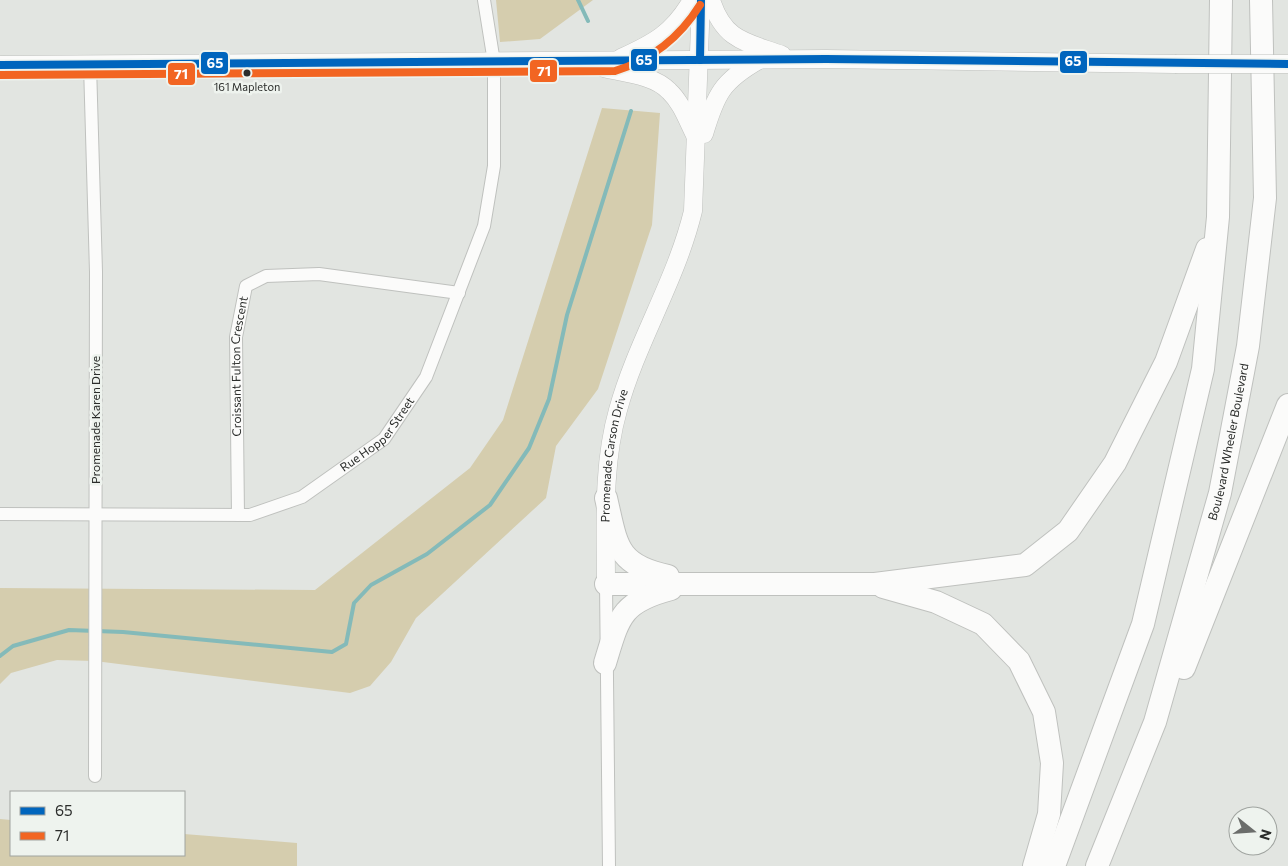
<svg xmlns="http://www.w3.org/2000/svg" width="1288" height="866" viewBox="0 0 1288 866" font-family="Commissioner,sans-serif">
	<rect width="100%" height="100%" fill="#e2e5e1"/>
	<g fill="#d5cdae">
		<path d="M496,0H593L540,39L500,42Z"/>
		<path d="M602,108L660,113L652,225L598,389L556,446L546,498L416,618L391,662L370,686L350,693L95,661L57,660L11,673L0,684V588L315,590L470,468L503,420Z"/>
		<path d="M0,819L11,820V855H184V834L297,843V866H0Z"/>
	</g>
	<g fill="none" stroke-linecap="round" stroke-linejoin="round">
		<g stroke="#84bab9" stroke-width="4">
			<path d="M578,0L588,21"/>
			<path d="M0,656L13,646L69,630L123,632L332,652L346,644L354,603L371,585L427,554L490,505L529,448L549,399L567,315L631,111"/>
		</g>
		<g stroke="#bfc1be" stroke-width="14">
			<g id="street">
				<path d="M90,65L96,272L95,776"/>
				<path id="s1" d="M0,514L250,515L302,497L384,439L426,377L484,226L494,166V62L484,0"/>
				<path id="s2" d="M238,515L236,337L246,286L266,276L319,274L459,293"/>
				<path d="M606,584L609,866"/>
			</g>
		</g>
		<g stroke="#bfc1be" stroke-width="19">
			<g id="secondary">
				<path d="M711,0C724,41 746,42 782,55"/>
				<path d="M621,58C654,43 673,33 692,0"/>
				<path d="M0,65L826,59L1175,64"/>
				<path d="M604,68C624,73 654,75 669,91C682,103 688,122 696,137"/>
				<path d="M704,134C716,94 722,81 759,60"/>
				<path id="s3" d="M606,584C606,526 602,466 618,410C637,341 676,281 693,211L701,0"/>
			</g>
		</g>
		<g stroke="#bfc1be" stroke-width="24">
			<g id="highway">
				<path d="M606,498C617,545 616,565 668,576"/>
				<path d="M606,584H875L1025,565L1068,531L1115,463L1166,362L1207,249"/>
				<path d="M883,587L936,602L983,624L1019,661L1044,712L1052,763L1049,814L1034,866"/>
				<path d="M605,663C619,617 621,602 671,589"/>
				<path d="M1184,668L1288,405"/>
				<path d="M1054,866L1143,624L1203,369L1218,217L1221,0"/>
				<path id="s4" d="M1097,866L1155,722L1220,493L1248,346L1265,198L1261,0"/>
			</g>
		</g>
		<use href="#street" stroke="#fbfbfa" stroke-width="12"/>
		<use href="#secondary" stroke="#fbfbfa" stroke-width="18"/>
		<use href="#highway" stroke="#fbfbfa" stroke-width="22"/>
		<g stroke="#bfc1be" stroke-width="19" stroke-linecap="butt">
			<path id="secondary-bridge" d="M1175,64H1288"/>
		</g>
		<use href="#secondary-bridge" stroke="#fbfbfa" stroke-width="18"/>
		<g stroke="#eef3ee" stroke-width="11">
			<g id="bus-1">
				<path d="M700,60L701,0"/>
				<path d="M0,65L826,59L1288,64"/>
			</g>
		</g>
		<g stroke="#eef3ee" stroke-width="11">
			<path id="bus-2" d="M0,75L615,71C651,60 680,37 700,5"/>
		</g>
		<use href="#bus-1" stroke="#0065bd" stroke-width="8"/>
		<use href="#bus-2" stroke="#f26522" stroke-width="8"/>
	</g>
	<circle fill="#2b2d2b" stroke="#eef3ee" stroke-width="2" cx="247" cy="73" r="4.5"/>
	<g text-anchor="middle" stroke-width="5" stroke-linejoin="round" paint-order="stroke">
		<g font-size="11" fill="#2b2d2b" stroke="#eef3ee">
			<text x="247" y="91">161 Mapleton</text>
		</g>
		<g font-size="12" fill="#2b2d2b" stroke="#eef3ee">
			<text dy="4" stroke="none"><textPath href="#s2" startOffset="149">Croissant Fulton Crescent</textPath></text>
			<text transform="translate(96 420) rotate(-90)" y="4">Promenade Karen Drive</text>
			<text dy="4" stroke="none"><textPath href="#s1" startOffset="404">Rue Hopper Street</textPath></text>
			<text dy="4" stroke="none"><textPath href="#s4" startOffset="445">Boulevard Wheeler Boulevard</textPath></text>
			<text dy="4" stroke="none"><textPath href="#s3" startOffset="129">Promenade Carson Drive</textPath></text>
		</g>
	</g>
	<g stroke="#eef3ee" stroke-width="2">
		<rect x="630" y="48" width="28" height="24" rx="5" fill="#0065bd"/>
		<rect x="1059" y="50" width="29" height="24" rx="5" fill="#0065bd"/>
		<rect x="200" y="51" width="29" height="24" rx="5" fill="#0065bd"/>
		<rect x="529" y="59" width="29" height="24" rx="5" fill="#f26522"/>
		<rect x="167" y="62" width="29" height="24" rx="5" fill="#f26522"/>
	</g>
	<g font-size="14" text-anchor="middle" font-weight="bold" fill="#fff">
		<text x="644" y="65">65</text>
		<text x="1073" y="66">65</text>
		<text x="215" y="68">65</text>
		<text x="544" y="76">71</text>
		<text x="181" y="79">71</text>
	</g>
	<rect x="10" y="791" width="175" height="65" fill="#eef3ee" stroke="#a0a4a0"/>
	<rect x="20" y="807" width="25" height="8" fill="#0065bd" stroke="#a0a4a0"/>
	<text x="55" y="816" font-size="15" fill="#2b2d2b">65</text>
	<rect x="20" y="832" width="25" height="8" fill="#f26522" stroke="#a0a4a0"/>
	<text x="55" y="841" font-size="15" fill="#2b2d2b">71</text>
	<g transform="translate(1253 831) rotate(107)"><circle r="24" fill="#eef3ee" stroke="#a0a4a0"/>
	<path d="M0-4L9 19L0 12L-9 19Z" fill="#6b6d6b"/>
	<text y="-8" font-size="14" font-weight="bold" text-anchor="middle" fill="#2b2d2b">N</text>
	</g>
</svg>
